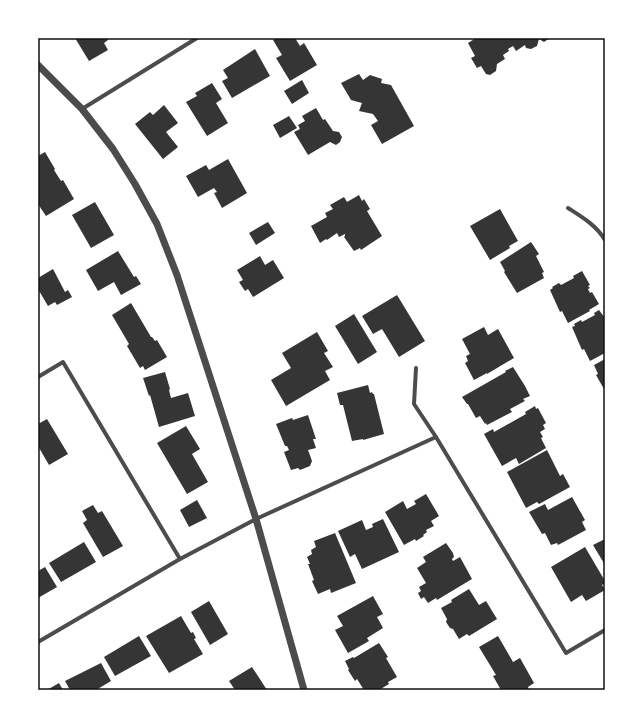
<svg xmlns="http://www.w3.org/2000/svg" width="643" height="728" viewBox="0 0 643 728" font-family="'Work Sans',sans-serif">
	<rect width="100%" height="100%" fill="#fff"/>
	<g fill="#353535">
		<path d="M75,38H107L108,40L104,43L108,50L89,61Z"/>
		<path d="M277,38H295L300,46L304,43L317,65L290,81L276,58L282,55L273,40Z"/>
		<path d="M476,38H550L544,42L539,39L537,46L531,49L526,48L525,45L516,51L513,46L508,49L509,51L503,55L505,59L497,64L496,71L490,75L486,74L481,66L477,68L471,58L475,56L468,43Z"/>
		<path d="M255,49L270,76L232,98L222,81L228,78L223,70Z"/>
		<path d="M359,74L363,80L370,75L382,79L381,83L391,85L414,126L382,144L371,125L378,121L373,114L359,111L362,103L351,100L341,83Z"/>
		<path d="M302,80L309,93L292,104L284,91Z"/>
		<path d="M212,83L222,99L216,103L228,123L207,136L186,102L197,96L195,93Z"/>
		<path d="M164,105L178,123L166,132L178,147L163,159L135,124L150,112L153,115Z"/>
		<path d="M316,108L323,120L325,119L333,131L339,132L342,137L340,142L336,145L330,142L308,155L294,132L300,129L298,125L305,121L302,116Z"/>
		<path d="M289,116L297,128L280,138L273,125Z"/>
		<path d="M45,152L55,169L54,170L61,181L63,180L74,199L46,216L38,204V156Z"/>
		<path d="M228,159L247,193L222,208L214,193L217,192L214,188L198,197L186,176L206,165L209,170Z"/>
		<path d="M359,195L362,201L364,199L370,209L367,211L382,236L361,250L360,248L354,251L344,237L345,236V234L339,237L337,233L327,240L326,239L320,243L311,226L327,217L325,213L333,209L330,205L344,197L347,202Z"/>
		<path d="M95,202L114,235L91,248L72,215Z"/>
		<path d="M500,209L518,241L509,246L510,248L490,260L470,226Z"/>
		<path d="M268,222L275,233L256,245L249,233Z"/>
		<path d="M531,242L539,254L536,256L544,272L542,273L544,278L517,293L504,272L505,271L500,262Z"/>
		<path d="M118,251L134,277L136,276L141,284L121,295L114,282L98,291L86,270Z"/>
		<path d="M260,256L265,265L273,260L284,278L253,297L248,289L245,291L239,282L243,280L237,270Z"/>
		<path d="M53,269L65,292L68,290L72,297L57,305L55,302L48,306L38,289V278Z"/>
		<path d="M582,271L590,285L588,286L590,288L588,289L590,293L592,292L599,304L589,310L590,311L568,323L562,311L560,312L550,290L553,288L552,287L559,283L561,285L574,278L573,276Z"/>
		<path d="M397,295L425,341L399,357L382,329L373,334L362,316Z"/>
		<path d="M131,303L151,337H152L155,341L157,340L167,357L145,370L143,366L140,368L127,346L129,344L112,315Z"/>
		<path d="M599,310L605,318V353L590,361L584,349L582,350L572,327L575,326L574,324L581,320L582,322L595,315L594,313Z"/>
		<path d="M354,314L377,352L358,364L335,326Z"/>
		<path d="M484,327L488,335L498,329L514,358L487,374V373L474,380L465,363L468,361L466,356L470,354L462,339Z"/>
		<path d="M317,332L328,351L324,353L333,367L325,371L330,380L286,406L271,380L291,368L282,353Z"/>
		<path d="M605,359V389H604L596,375L598,374L594,365Z"/>
		<path d="M513,367L525,386L530,396L523,399L525,401L510,409L512,412L487,425L486,423L485,424L480,416L476,418L468,404H467L462,397L506,372L505,371Z"/>
		<path d="M165,372L170,389L169,390L171,398L188,393L195,416L159,427L150,395L149,396L143,378Z"/>
		<path d="M368,385L370,393L372,392L373,394H374L384,434L363,440V439L352,441L343,405H340L337,393Z"/>
		<path d="M535,406L536,409L538,408L546,423L543,425L545,429L540,432L543,437L541,438L546,448L519,464L516,458L502,466L484,434L493,429L494,432L526,414L525,412Z"/>
		<path d="M308,415L316,439H313L316,448L308,450L312,461L310,466L300,470L298,468L291,470L284,452L289,450L287,446H285L276,424L292,418L293,420Z"/>
		<path d="M47,419L68,454L49,465L38,446V424Z"/>
		<path d="M186,426L200,449L192,454L208,482L187,494L157,443Z"/>
		<path d="M547,450L560,476L563,474L570,487L539,504L537,502L526,508L507,472Z"/>
		<path d="M426,494L439,516L431,521L434,526L426,530L427,532L423,535L424,536L416,541L415,539L404,545L385,512L403,501L407,509L416,504L414,501Z"/>
		<path d="M572,497L585,520L582,522L586,530L558,545L557,543L551,545L545,533L542,534L529,512L545,504L548,510Z"/>
		<path d="M197,500L207,518L189,527L180,510Z"/>
		<path d="M93,505L98,513L102,511L123,546L103,557L83,523L87,520L82,511Z"/>
		<path d="M383,519L399,552L362,569L355,554L350,557L338,531L362,520L366,530L373,527L372,524Z"/>
		<path d="M335,533L356,583L331,593L330,589L318,594L312,581L314,580L308,564H310L307,557L312,554L311,550L316,547L314,541Z"/>
		<path d="M605,539V565L593,545Z"/>
		<path d="M84,542L96,562L61,582L49,563Z"/>
		<path d="M446,543L453,553L454,557L452,559L453,561L460,557L472,579L437,600L436,598L428,603L424,597L421,599L418,593L421,591L419,587L426,583L417,568L426,562L423,557Z"/>
		<path d="M585,547L605,581V583L602,585L605,590L586,601L582,595L571,602L551,567Z"/>
		<path d="M45,567L57,587L38,598V571Z"/>
		<path d="M469,589L479,605L486,601L497,619L469,636L467,634L459,639L453,629L450,628L446,622L447,619L441,608L452,602L451,600Z"/>
		<path d="M373,596L383,614L377,617L383,628L367,638L369,641L348,653L335,630L343,626L337,616Z"/>
		<path d="M209,601L228,634L210,645L191,612Z"/>
		<path d="M181,616L191,633L193,632L196,638L194,639L203,654L169,673L146,636Z"/>
		<path d="M139,636L151,656L115,676L104,657Z"/>
		<path d="M498,636L513,662L520,658L534,683L528,687L529,690H501L493,676L496,675L479,647Z"/>
		<path d="M379,643L388,657L386,658L397,677L388,682L389,684L379,690H364L357,679L355,681L348,670L349,669L345,661L353,657L354,658Z"/>
		<path d="M101,663L111,681L96,690H70L65,681Z"/>
		<path d="M252,667L267,690H235L229,681Z"/>
		<path d="M59,683L63,690H47Z"/>
	</g>
	<g fill="none" stroke-linecap="round" stroke-linejoin="round">
		<g stroke="#4c4c4c" stroke-width="4">
			<path d="M82,109L197,38"/>
			<path d="M568,208C582,217 596,225 605,240"/>
			<path d="M416,368L414,404L436,437L566,653L605,630"/>
			<path d="M38,377L63,362L180,559"/>
			<path d="M38,642L180,559L256,519L436,437"/>
		</g>
		<path stroke="#4c4c4c" stroke-width="7" d="M38,65L82,109L113,149L135,184L157,224L177,275L256,519L304,690"/>
	</g>
	<rect width="643" height="728" fill="none" stroke="#ffffff" stroke-width="78"/>
	<rect x="39" y="39" width="565" height="650" fill="none" stroke="#111" stroke-width="1.5"/>
</svg>
